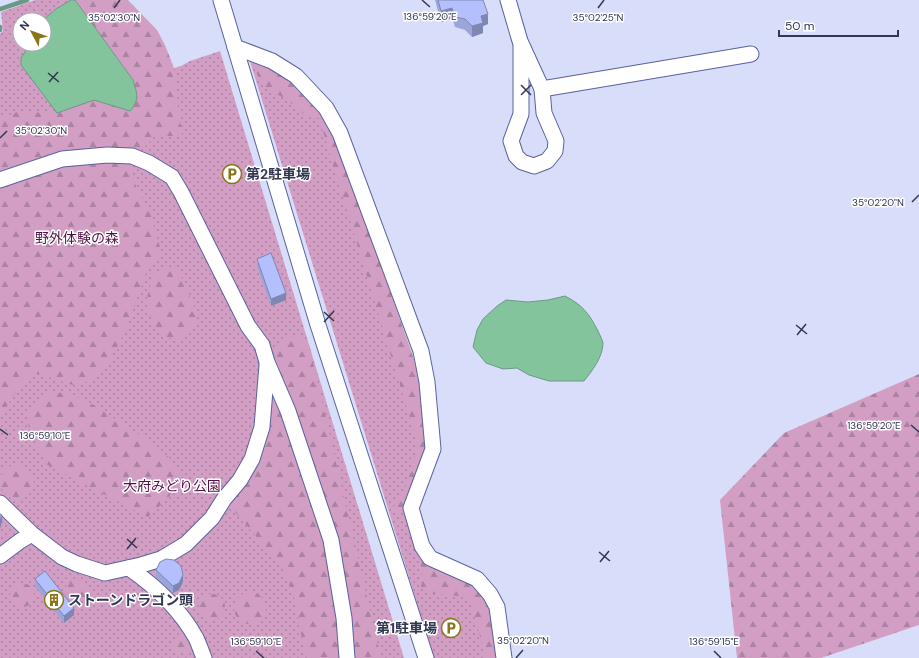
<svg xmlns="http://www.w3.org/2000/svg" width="919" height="658" viewBox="0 0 919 658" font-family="'DM Sans','Noto Sans JP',sans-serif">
	<defs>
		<pattern id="grass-dots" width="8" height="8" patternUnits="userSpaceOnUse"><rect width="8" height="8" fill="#d29ec4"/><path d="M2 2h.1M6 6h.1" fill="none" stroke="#ab82a2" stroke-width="1.8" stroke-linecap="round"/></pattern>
		<pattern id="forest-firs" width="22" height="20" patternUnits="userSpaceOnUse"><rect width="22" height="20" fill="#d29ec4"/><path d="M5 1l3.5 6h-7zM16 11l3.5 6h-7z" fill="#ab82a2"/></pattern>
	</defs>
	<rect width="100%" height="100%" fill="#d8defa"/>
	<g fill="url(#grass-dots)">
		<path d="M35,0H71L56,9L43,20H20V44H30L133,80L181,66L190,61L220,51L404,658H0V34L3,31L1,12Z"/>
		<path d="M249,58L317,107L426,448L406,508L420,559L476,584L499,658H434Z"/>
	</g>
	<g fill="url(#forest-firs)">
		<path d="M75,0H128L157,30L165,45L174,68L182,136H155L147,145L132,156V173L137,189L149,209L162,254L147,271L125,332L108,363L94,380L73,385L36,373L18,388L0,418V119L17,112L57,113L94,100L133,80Z"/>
		<path d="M249,58L287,77L317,107L335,135L422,382L426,448L405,508L398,515L392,510L406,486L418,445L319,118L307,117L289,101L263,86Z"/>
		<path d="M177,267L196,311L195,327L183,340L164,337L154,327L146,301L154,272Z"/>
		<path d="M286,336L301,337L309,345L381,658H354L351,615L274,362L273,349Z"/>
		<path d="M267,362L331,540L347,658H307L303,645L296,603L283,568L224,499L252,459Z"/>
		<path d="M919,374V625L821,658H737L720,500L784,433Z"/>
		<path d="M50,392L65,393L87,401L140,435L169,457L180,476L169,497L148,517L46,464L29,429L27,413L39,400Z"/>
		<circle cx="17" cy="482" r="17"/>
		<path d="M420,559L476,584L494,609L499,658H486L469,597L429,593L421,587L422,577Z"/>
		<circle cx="76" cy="591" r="11"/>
		<circle cx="22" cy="595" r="12"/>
		<circle cx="250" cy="608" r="16"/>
		<circle cx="212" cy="607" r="13"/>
		<circle cx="182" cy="644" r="9"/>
	</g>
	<g fill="#84c49c" stroke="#6b9986">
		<path d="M71,0H75L133,80C137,93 140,100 130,111L94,100L57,113L21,65V58L30,44H44V20H43L56,9Z"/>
		<path d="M565,296C582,305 588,312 597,329C599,333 602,339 603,343C603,357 592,371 584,381H549L529,375L517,368L503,369L486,363L473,347L477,330L483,319L497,306L506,300L528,302L548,300Z"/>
	</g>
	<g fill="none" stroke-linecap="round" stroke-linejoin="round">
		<g stroke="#6b9986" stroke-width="4.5">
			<path d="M0,9L27,0"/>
			<path d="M0,27V30"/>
		</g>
		<g stroke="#59629e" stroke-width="17">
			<g id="minor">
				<path d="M221,0L318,325L426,658"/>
				<path d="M508,0L520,41L542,89L751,54"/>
				<path d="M521,46V114L511,141L516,156L522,162L534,166L547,161L555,151L556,141L544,113L542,89"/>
				<path d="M235,47L272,61L296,76L326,108L340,133L421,351L427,382L433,449L411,508L422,546L430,558L477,579L490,594L497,607L504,658"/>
				<path d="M0,180L62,159L107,155L132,156L149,163L172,177L181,192L248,326L262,345L267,362L288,411L331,540L344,618L347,658"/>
				<path d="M0,503L32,534L62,557L77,564L105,573L141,565L161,559L186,544L212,518L224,499L240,480L252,459L262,427L267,365"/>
				<path d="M0,556L20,541L32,534"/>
				<path d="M129,568C155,586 180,609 196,638C199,644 201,651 204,658"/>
			</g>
		</g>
		<use href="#minor" stroke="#fff" stroke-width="15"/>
	</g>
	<g fill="#9ba5da">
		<path d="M435,0H483L488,24L483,26V33L472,37L465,30L455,27L452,18L441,22Z"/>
		<path d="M257,259L286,300L271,306L257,266Z"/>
		<path d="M156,570L183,582L179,590L173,593L156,577Z"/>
		<path d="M35,579L74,615L64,623L35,586Z"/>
	</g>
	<g fill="#7e86b2">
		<path d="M452,8V18L441,22V11Z"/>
		<path d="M488,14V24L483,26V33L472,37V26L481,16Z"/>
		<path d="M286,293V300L271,306V299Z"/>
		<path d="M2,515V522L0,529V522Z"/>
		<path d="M183,575V582L179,590L173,593V586Z"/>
		<path d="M74,608V615L64,623V616Z"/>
	</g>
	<g fill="#b4c0fe" stroke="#7e86b2">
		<path d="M438,0H483L488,14L481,16L483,23L472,26L465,19L455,17L452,8L441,11Z"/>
		<path d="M271,253L286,293L271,299L257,259Z"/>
		<path d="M0,514L2,515L0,522Z"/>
		<path d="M166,559L174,560L181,566L183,575L179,583L173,586L156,570L160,562Z"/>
		<path d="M45,571L74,608L64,616L35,579Z"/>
	</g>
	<path fill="none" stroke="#313651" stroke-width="1.5" d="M422,0L430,7M114,8L120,0M598,8L604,0M48,73L59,82M49,82L58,72M521,85L531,95M521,95L531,85M0,138L7,131M912,202L919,195M324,312L334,321M324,322L334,311M796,325L807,334M797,335L806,324M911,425L919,432M0,429L8,435M127,539L137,548M127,549L136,538M599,552L610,561M600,562L609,551M256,651L264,658M714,651L721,658M516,658L523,650"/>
	<defs>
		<g id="parking-ring" transform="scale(1)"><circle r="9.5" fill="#fff" stroke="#897518" stroke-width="1.5"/><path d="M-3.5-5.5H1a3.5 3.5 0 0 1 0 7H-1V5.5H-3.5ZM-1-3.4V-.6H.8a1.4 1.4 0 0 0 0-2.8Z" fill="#897518"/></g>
		<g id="building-ring" transform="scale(1)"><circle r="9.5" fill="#fff" stroke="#897518" stroke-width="1.5"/><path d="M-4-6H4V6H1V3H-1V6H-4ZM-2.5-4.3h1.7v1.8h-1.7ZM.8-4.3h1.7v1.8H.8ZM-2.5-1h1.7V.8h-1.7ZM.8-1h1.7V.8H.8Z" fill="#897518"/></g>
	</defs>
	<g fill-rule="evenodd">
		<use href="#parking-ring" x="232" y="174"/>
		<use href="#building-ring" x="54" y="600"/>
		<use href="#parking-ring" x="451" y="628"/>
	</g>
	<g text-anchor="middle" stroke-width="3" stroke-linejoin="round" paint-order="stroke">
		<g font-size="14" font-weight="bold" fill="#313651" stroke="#fff" text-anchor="start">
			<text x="246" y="179">第2駐車場</text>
			<text x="68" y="605">ストーンドラゴン頭</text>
			<text x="437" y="633" text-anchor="end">第1駐車場</text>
		</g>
		<g font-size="14" fill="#541148" stroke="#fff">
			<text x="77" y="243">野外体験の森</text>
			<text x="172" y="491">大府みどり公園</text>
		</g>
	</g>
	<g font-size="10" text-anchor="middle" fill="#313651" stroke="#fff" stroke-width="3" stroke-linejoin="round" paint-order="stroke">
		<text x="430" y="20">136°59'20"E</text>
		<text x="114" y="21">35°02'30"N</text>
		<text x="598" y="21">35°02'25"N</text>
		<text x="41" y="134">35°02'30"N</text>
		<text x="878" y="206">35°02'20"N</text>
		<text x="874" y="429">136°59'20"E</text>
		<text x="45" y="439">136°59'10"E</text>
		<text x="523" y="644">35°02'20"N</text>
		<text x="256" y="645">136°59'10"E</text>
		<text x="714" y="645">136°59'15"E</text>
	</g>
	<g transform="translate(32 32) rotate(311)"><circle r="19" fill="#ffffff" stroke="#adafb9"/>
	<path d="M0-3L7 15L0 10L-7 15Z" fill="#897518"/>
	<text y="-6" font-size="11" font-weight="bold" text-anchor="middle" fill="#313651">N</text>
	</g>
	<path d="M779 30v6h119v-6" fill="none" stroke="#313651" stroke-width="2"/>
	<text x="785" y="30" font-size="12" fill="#313651" stroke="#ffffff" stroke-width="3" paint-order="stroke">50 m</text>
</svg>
